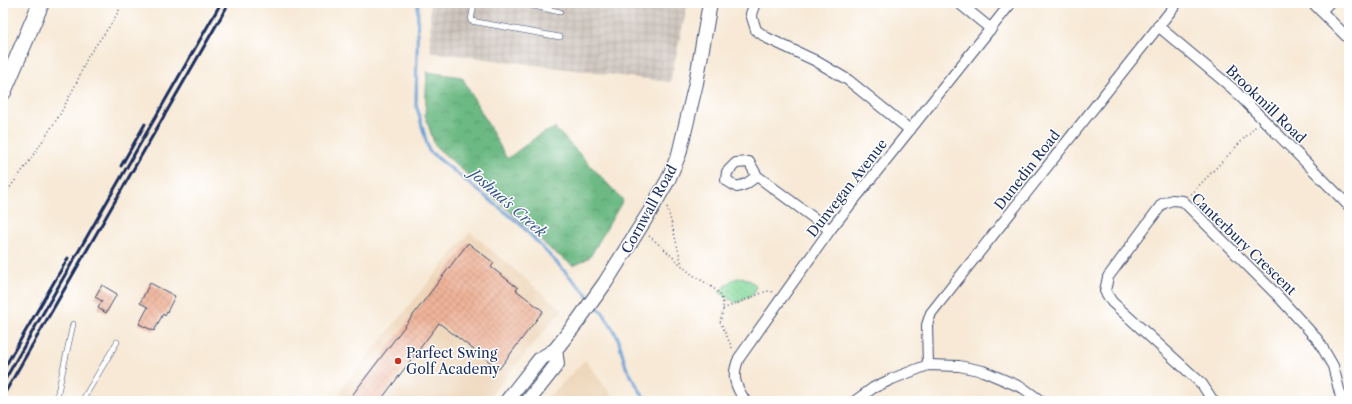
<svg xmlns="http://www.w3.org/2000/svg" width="1352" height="404" viewBox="0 0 1352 404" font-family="'Libre Caslon Text',serif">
	<defs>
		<pattern id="industrial-grid" width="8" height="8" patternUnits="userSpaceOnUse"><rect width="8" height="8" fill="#ccc2b9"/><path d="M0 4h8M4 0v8" fill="none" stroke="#afa7a1"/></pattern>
		<pattern id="grass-dots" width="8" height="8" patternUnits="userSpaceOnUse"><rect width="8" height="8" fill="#85d99b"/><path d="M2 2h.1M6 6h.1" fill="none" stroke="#72bb88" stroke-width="1.8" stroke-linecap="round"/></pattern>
		<pattern id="forest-crowns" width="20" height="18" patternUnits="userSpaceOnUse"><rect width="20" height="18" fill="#6cb983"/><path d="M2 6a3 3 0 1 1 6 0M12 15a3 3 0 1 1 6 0" fill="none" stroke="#58976e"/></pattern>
		<pattern id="building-cross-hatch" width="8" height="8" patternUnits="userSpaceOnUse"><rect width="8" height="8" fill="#efb49a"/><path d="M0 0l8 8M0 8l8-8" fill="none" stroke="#cc9b87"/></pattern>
	</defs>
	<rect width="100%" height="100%" fill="#fff"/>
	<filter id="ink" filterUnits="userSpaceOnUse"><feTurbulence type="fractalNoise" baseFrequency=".025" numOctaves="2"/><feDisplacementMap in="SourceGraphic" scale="8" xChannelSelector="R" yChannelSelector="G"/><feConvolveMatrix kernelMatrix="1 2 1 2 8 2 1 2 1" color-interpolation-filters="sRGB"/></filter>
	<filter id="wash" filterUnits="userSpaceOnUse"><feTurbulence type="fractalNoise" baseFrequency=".012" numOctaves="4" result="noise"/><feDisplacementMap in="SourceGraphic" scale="16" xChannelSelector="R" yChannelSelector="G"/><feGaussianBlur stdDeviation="0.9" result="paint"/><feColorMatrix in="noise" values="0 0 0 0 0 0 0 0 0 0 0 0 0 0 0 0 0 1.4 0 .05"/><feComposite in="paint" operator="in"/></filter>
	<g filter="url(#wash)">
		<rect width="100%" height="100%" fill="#f7e9d6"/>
		<g fill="#eed7bb">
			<path d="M470,232L562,310L486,401H339L342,387Z"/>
			<path d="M585,360L616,401H545Z"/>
		</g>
		<path fill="url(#industrial-grid)" d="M430,3H688L670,82L431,52Z"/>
		<path fill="url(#grass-dots)" stroke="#50847c" d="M741,277L747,279L756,285L754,294L737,303L727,298L719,292L732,280Z"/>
		<path fill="url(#forest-crowns)" stroke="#447470" d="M427,72L462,77L507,159L539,135L555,128L623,200L590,257L574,266L551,250L523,223L435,146L425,115Z"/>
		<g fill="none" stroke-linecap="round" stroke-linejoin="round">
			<g stroke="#689fd6" stroke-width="3">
				<path d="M418,3L416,104L429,151L520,224L590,298"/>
				<path d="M595,304L604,314L618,338L626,367L646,401"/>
			</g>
		</g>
		<g id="blocks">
			<g fill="url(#building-cross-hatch)">
				<path d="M468,243L494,263L491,267L518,288L516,290L543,311L499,369L439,323L380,401H354L350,398Z"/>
				<path d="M150,283L175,296L165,316L163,314L154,331L139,324L148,307L140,303Z"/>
				<path d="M102,285L117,294L106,313L98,308L102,301L95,297Z"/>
			</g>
		</g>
	</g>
	<g filter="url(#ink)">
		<use href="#blocks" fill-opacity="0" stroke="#3c4b70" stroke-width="1"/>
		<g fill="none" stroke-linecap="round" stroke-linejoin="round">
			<g stroke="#3c4b70" stroke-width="6">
				<g id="service">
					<path d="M474,3L471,21L560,37"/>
					<path d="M521,3L560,12"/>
					<path d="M56,401L73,324"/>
					<path d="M82,401L117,342"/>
				</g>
			</g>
			<g stroke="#3c4b70" stroke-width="12">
				<g id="minor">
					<path d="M755,3L751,14L756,30L767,38L814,60L848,80L910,130"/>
					<path d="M959,3L991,29"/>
					<path d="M1313,3L1349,39"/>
					<path d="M1321,11L1329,3"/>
					<path d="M1158,26L1232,88L1349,206"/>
					<path d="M757,176L746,184L737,187L726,180L727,172L736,163L749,162L757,176L830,230"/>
					<path d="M928,365L927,325L931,313L1177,3"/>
					<path d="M745,401C735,385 731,376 739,358L830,230L1011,3"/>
					<path d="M855,401L873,388L892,379L928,365L959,366L983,371L1023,388L1041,401"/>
					<path d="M1213,401L1202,384L1112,302L1105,291L1108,277L1162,204L1172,200L1183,201L1276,294L1318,340L1333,366L1342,401"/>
				</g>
			</g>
			<g stroke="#3c4b70" stroke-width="16">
				<g id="secondary">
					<path d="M507,401L540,359L555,350L577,322L605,283L649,213L668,180L679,154L696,83L710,3"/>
					<path d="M528,401L557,364L555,350"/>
				</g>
			</g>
			<g stroke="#3c4b70" stroke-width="18">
				<path id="primary" d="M3,92L41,3"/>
			</g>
			<g stroke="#3c4b70" stroke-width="1.5" stroke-dasharray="1 3" stroke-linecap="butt">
				<path d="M1191,194L1256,126"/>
				<path d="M3,197L28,163L59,116L76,84L88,56L112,23L123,3"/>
				<path d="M667,207L671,221L682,265"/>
				<path d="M649,236C663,247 676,261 690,273C699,280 713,285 720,295C725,303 723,313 720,321L733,350"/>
				<path d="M723,309L767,291L774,292"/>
			</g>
			<use href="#service" stroke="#fff" stroke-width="5"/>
			<use href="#minor" stroke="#fff" stroke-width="10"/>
			<use href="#secondary" stroke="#fff" stroke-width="14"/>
			<use href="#primary" stroke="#fff" stroke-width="16"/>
			<g stroke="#1b2f5e" stroke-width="3">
				<path d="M121,166L145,124"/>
				<path d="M3,370L68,258"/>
				<path d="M3,383L221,3"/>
				<path d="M3,396L229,3"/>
			</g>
		</g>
	</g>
	<circle fill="#c8321e" stroke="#fff" stroke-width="1.5" cx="398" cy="361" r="4"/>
	<g text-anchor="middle" stroke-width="3" stroke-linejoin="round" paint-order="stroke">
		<g font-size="14" fill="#1b2f5e" stroke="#fff">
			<text transform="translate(1266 104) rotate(44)" y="5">Brookmill Road</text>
			<text transform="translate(1027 170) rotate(-52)" y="5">Dunedin Road</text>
			<text transform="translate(847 188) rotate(-52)" y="5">Dunvegan Avenue</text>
			<text transform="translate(649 209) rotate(-61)" y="5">Cornwall Road</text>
			<text transform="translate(1244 244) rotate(44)" y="5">Canterbury Crescent</text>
		</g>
		<g font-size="14" fill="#1b2f5e" stroke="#fff" text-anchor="start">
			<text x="406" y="358">Parfect Swing<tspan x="406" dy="16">Golf Academy</tspan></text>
		</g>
		<g font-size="15" font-style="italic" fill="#3a5c8e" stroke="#fff">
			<text transform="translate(508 203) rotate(41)" y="5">Joshua's Creek</text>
		</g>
	</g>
	<rect width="1352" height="404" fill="none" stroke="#fff" stroke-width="16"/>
</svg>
